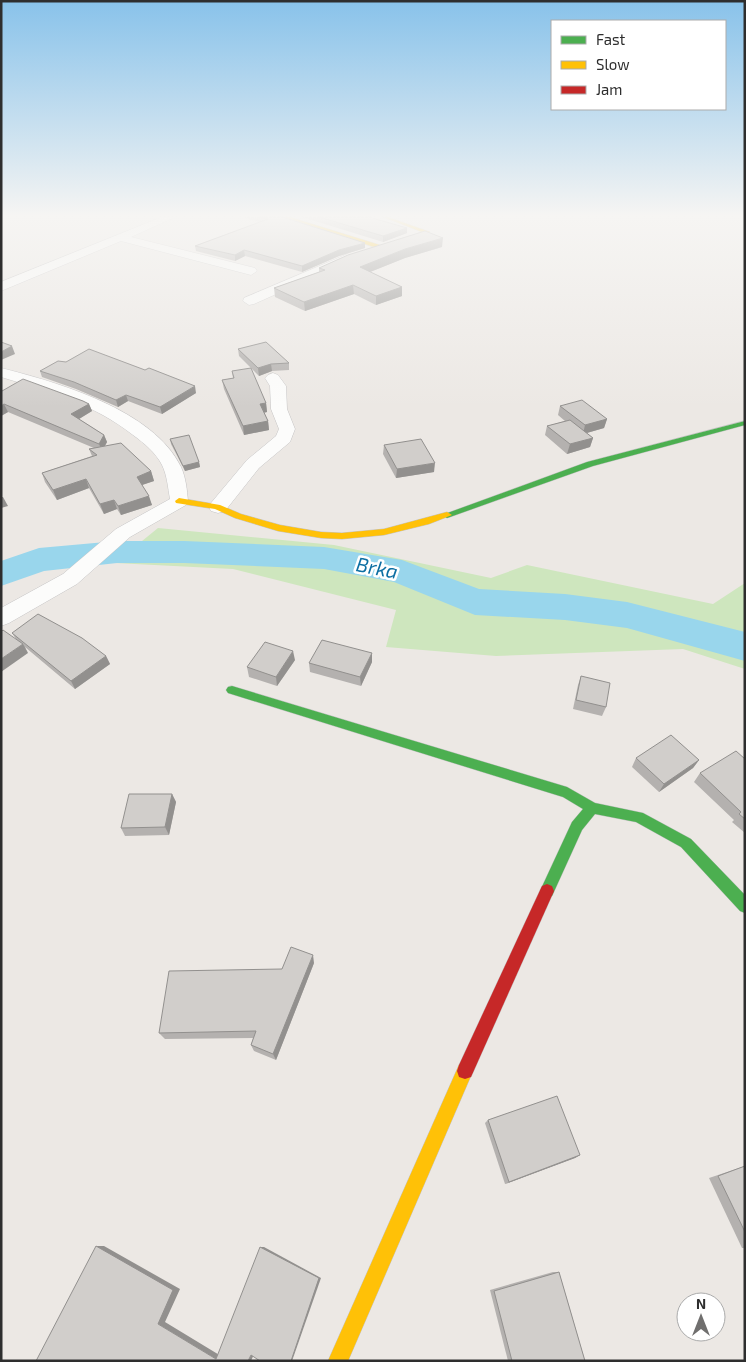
<svg xmlns="http://www.w3.org/2000/svg" width="746" height="1362" viewBox="0 0 746 1362" font-family="'Exo 2',sans-serif">
	<rect width="100%" height="100%" fill="#ece8e4"/>
	<path fill="#cee6be" d="M158,528L334,545L491,578L527,565L713,604L745,583V669L683,649L496,656L386,647L396,610L233,569L115,563Z"/>
	<g fill="none" stroke-linecap="round" stroke-linejoin="round">
		<path fill="#99d6ec" fill-rule="evenodd" d="M117,541H184L324,547L402,560L479,589L565,594L627,602L745,632V661L627,628L565,620L475,615L394,582L324,569L184,563H117L44,571L1,586V561L39,548Z"/>
		<g stroke="#c5c4c5" stroke-width="1">
			<g id="street">
				<path d="M162,217H175L131,237L255,268L257,271L251,275L121,241L1,291V282Z"/>
				<path d="M348,254L354,258L352,260L254,304L249,305L243,301L244,298Z"/>
				<path d="M1,368C57,382 154,410 181,467C186,478 187,490 188,501L186,505L130,537L77,584L9,623L1,626V608L63,574L116,529L170,499C168,488 167,475 162,465C156,453 144,443 133,435C92,403 50,392 1,377Z"/>
				<path d="M273,373L278,375L286,386L287,409L295,429L290,442L259,468L225,511L218,513L211,511L209,507L211,503L247,460L276,436L279,429L271,409L270,386L265,378L268,375Z"/>
			</g>
		</g>
		<g stroke="#c5c4c5" stroke-width="1">
			<g id="fast">
				<path d="M745,421V425L593,466L450,517L447,518L442,515L587,462Z"/>
				<path d="M232,686L567,787L595,803L643,813L691,839L745,895V913L740,911L681,847L636,822L595,814L582,830L552,896L547,898L542,896L540,891L572,822L583,809L563,797L228,693L226,690L228,687Z"/>
			</g>
		</g>
		<g stroke="#c5c4c5" stroke-width="1">
			<g id="slow">
				<path d="M284,217H290L383,246L422,232L383,217H388L430,232L383,250Z"/>
				<path d="M179,498L220,505L241,514L280,525L321,532L342,533L384,529L447,512L452,515L429,524L384,535L342,539L321,538L278,531L235,518L215,509L176,503L175,501Z"/>
				<path d="M465,1063L471,1065L473,1071L348,1361H328L459,1065Z"/>
			</g>
		</g>
		<g stroke="#c5c4c5" stroke-width="1">
			<path id="jam" d="M547,884L552,886L554,891L471,1077L465,1079L459,1077L457,1071L459,1065L542,886Z"/>
		</g>
		<use href="#street" fill="#fcfcfb" fill-rule="evenodd"/>
		<use href="#fast" fill="#4caf50" fill-rule="evenodd"/>
		<use href="#slow" fill="#ffc107" fill-rule="evenodd"/>
		<use href="#jam" fill="#c62828" fill-rule="evenodd"/>
	</g>
	<g fill="#b4b1af">
		<path d="M242,217H282L365,248L339,256L302,272L245,256L235,261L196,251L195,246L260,222Z"/>
		<path d="M302,217H369L407,228V233L383,242Z"/>
		<path d="M442,247L405,258L370,272L402,287V296L376,305L354,294L305,311L275,297L274,288L319,272V268Z"/>
		<path d="M238,349L289,363V370L272,371L259,376L239,356Z"/>
		<path d="M40,371L196,393L162,414L128,401L118,407L76,389L42,377Z"/>
		<path d="M232,371L266,403L267,412L264,413L268,421L269,430L244,435L224,389L222,380L233,378Z"/>
		<path d="M1,390L89,404L92,411L79,419L104,435L107,442L105,446L151,471L154,481L142,485L152,505L121,515L117,509L104,514L89,488L57,500L45,482L42,473L92,456L89,449L94,448L8,412L1,416Z"/>
		<path d="M560,406L607,419L604,428L587,433L593,438L590,447L567,454L545,435L547,426L565,421L558,415Z"/>
		<path d="M170,439L199,462L200,467L185,471L171,444Z"/>
		<path d="M384,445L434,472L396,478L383,454Z"/>
		<path d="M12,633L106,656L110,664L75,689L25,647L28,653L16,639Z"/>
		<path d="M372,653V662L361,686L310,672L309,663Z"/>
		<path d="M295,660L277,686L249,677L247,667Z"/>
		<path d="M581,676L606,707L602,716L573,709L578,685Z"/>
		<path d="M636,758L699,760L693,768L659,792L632,767Z"/>
		<path d="M745,759V833L732,822L734,820L694,782L700,773Z"/>
		<path d="M172,794L176,802L169,835L125,836L121,828Z"/>
		<path d="M314,963L276,1060L254,1051L251,1045L253,1038L165,1039L159,1033Z"/>
		<path d="M488,1120L580,1155L575,1158L505,1184L485,1123Z"/>
		<path d="M745,1166V1248H742L709,1178Z"/>
		<path d="M553,1272H559L585,1361H508L490,1290Z"/>
	</g>
	<g fill="#92908e">
		<path d="M407,228V233L383,242V236Z"/>
		<path d="M443,238L442,247L405,258L360,276V267L405,249Z"/>
		<path d="M365,243V248L339,256L302,272V266L339,250Z"/>
		<path d="M244,250L245,256L235,261V255Z"/>
		<path d="M353,285L354,294L305,311L304,302Z"/>
		<path d="M402,287V296L376,305V296Z"/>
		<path d="M12,346L15,354L1,360V352Z"/>
		<path d="M271,364L272,371L259,376L258,368Z"/>
		<path d="M195,386L196,393L162,414L160,407Z"/>
		<path d="M126,395L128,401L118,407L116,400Z"/>
		<path d="M266,403L267,412L261,413L260,404Z"/>
		<path d="M4,404L8,412L1,416V406Z"/>
		<path d="M89,404L92,411L74,422L71,414Z"/>
		<path d="M607,419L604,428L583,434L585,425Z"/>
		<path d="M268,421L269,430L244,435L243,426Z"/>
		<path d="M104,435L107,442L102,451L99,444Z"/>
		<path d="M593,438L590,447L567,454L570,444Z"/>
		<path d="M199,462L200,467L185,471L183,466Z"/>
		<path d="M435,463L434,472L396,478L397,469Z"/>
		<path d="M151,471L154,481L139,486L137,477Z"/>
		<path d="M86,479L89,488L57,500L53,490Z"/>
		<path d="M149,496L152,505L121,515L118,506Z"/>
		<path d="M1,497H3L8,506L1,508Z"/>
		<path d="M114,500L117,509L104,514L100,504Z"/>
		<path d="M23,644L28,653L1,672V659Z"/>
		<path d="M293,651L295,660L277,686L276,677Z"/>
		<path d="M372,653V662L361,686L360,677Z"/>
		<path d="M106,656L110,664L75,689L71,681Z"/>
		<path d="M699,760L693,768L659,792L664,784Z"/>
		<path d="M172,794L176,802L169,835L165,827Z"/>
		<path d="M313,955L314,963L276,1060L273,1054Z"/>
		<path d="M580,1155L575,1158L505,1184L509,1182Z"/>
		<path d="M96,1246H104L180,1289L165,1322L221,1356L216,1359L158,1324Z"/>
		<path d="M260,1247H264L321,1278L292,1361H291Z"/>
		<path d="M255,1352L251,1361H248L251,1355Z"/>
	</g>
	<g fill="#d1cecb" stroke="#92908e">
		<path d="M259,217H282L365,243L339,250L302,266L244,250L235,255L195,246L268,219Z"/>
		<path d="M319,217H369L407,228L383,236Z"/>
		<path d="M425,231L443,238L405,249L360,267L402,287L376,296L353,285L304,302L274,288L325,270L319,268L348,255Z"/>
		<path d="M1,342L12,346L1,352Z"/>
		<path d="M266,342L289,363L271,364L258,368L238,349Z"/>
		<path d="M89,349L145,370L149,368L195,386L160,407L126,395L116,400L74,382L40,371L58,361L66,362Z"/>
		<path d="M251,368L266,403L260,404L268,421L243,426L222,380L234,378L232,371Z"/>
		<path d="M23,379L83,401L89,404L71,414L104,435L99,444L4,404L1,406V390L2,391Z"/>
		<path d="M582,400L607,419L585,425L560,406Z"/>
		<path d="M570,420L593,438L570,444L547,426Z"/>
		<path d="M189,435L199,462L183,466L170,439Z"/>
		<path d="M421,439L435,463L397,469L384,445Z"/>
		<path d="M121,443L151,471L137,477L149,496L118,506L114,500L100,504L86,479L53,490L42,473L97,455L89,449Z"/>
		<path d="M38,614L82,638L106,656L71,681L12,633Z"/>
		<path d="M3,630L23,644L1,659V632Z"/>
		<path d="M322,640L372,653L360,677L309,663Z"/>
		<path d="M265,642L293,651L276,677L247,667Z"/>
		<path d="M581,676L610,683L606,707L576,700Z"/>
		<path d="M671,735L699,760L664,784L636,758Z"/>
		<path d="M736,751L745,759V819L739,814L741,812L700,773Z"/>
		<path d="M129,794H172L165,827L121,828Z"/>
		<path d="M291,947L313,955L273,1054L251,1045L256,1031L159,1033L169,971L282,969Z"/>
		<path d="M557,1096L580,1155L509,1182L488,1120Z"/>
		<path d="M745,1166V1232L718,1176Z"/>
		<path d="M96,1246L173,1290L158,1324L216,1359L260,1247L319,1278L291,1361H260L251,1355L248,1361H36Z"/>
		<path d="M559,1272L585,1361H512L494,1291Z"/>
	</g>
	<linearGradient id="sky" x2="0" y2="1"><stop stop-color="#88c2ea"/><stop offset="0.53" stop-color="#f6f5f3"/><stop offset="1" stop-color="#f6f5f3" stop-opacity="0"/></linearGradient>
	<rect width="746" height="407" fill="url(#sky)"/>
	<g text-anchor="middle" stroke-width="5" stroke-linejoin="round" paint-order="stroke">
		<g font-size="20" font-style="italic" fill="#0d6fa3" stroke="#fff">
			<text transform="translate(377 568) rotate(11)" y="7">Brka</text>
		</g>
	</g>
	<rect width="746" height="1362" fill="none" stroke="#2e2e2e" stroke-width="5"/>
	<rect x="551" y="20" width="175" height="90" fill="#ffffff" stroke="#ababab"/>
	<rect x="561" y="36" width="25" height="8" fill="#4caf50" stroke="#ababab"/>
	<text x="596" y="45" font-size="15" fill="#2e2e2e">Fast</text>
	<rect x="561" y="61" width="25" height="8" fill="#ffc107" stroke="#ababab"/>
	<text x="596" y="70" font-size="15" fill="#2e2e2e">Slow</text>
	<rect x="561" y="86" width="25" height="8" fill="#c62828" stroke="#ababab"/>
	<text x="596" y="95" font-size="15" fill="#2e2e2e">Jam</text>
	<g transform="translate(701 1317)"><circle r="24" fill="#ffffff" stroke="#ababab"/>
	<path d="M0-4L9 19L0 12L-9 19Z" fill="#706f6e"/>
	<text y="-8" font-size="14" font-weight="bold" text-anchor="middle" fill="#2e2e2e">N</text>
	</g>
</svg>
